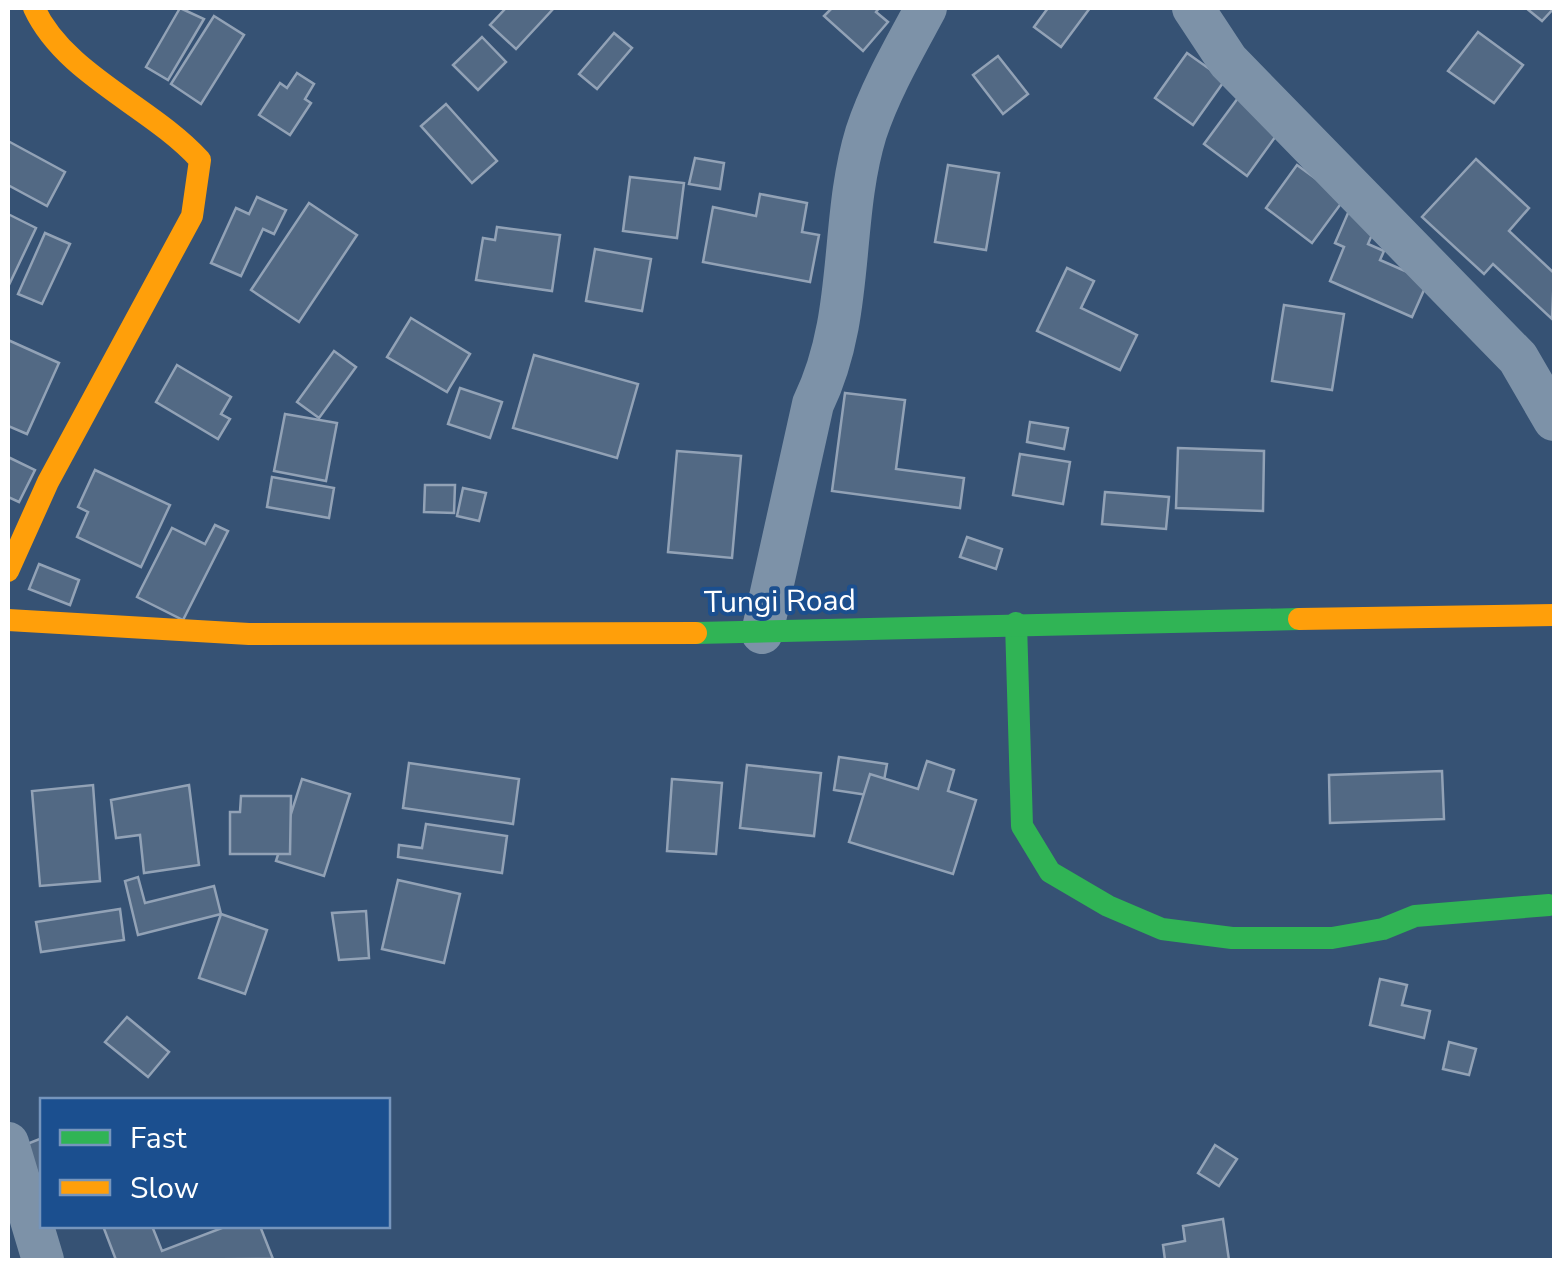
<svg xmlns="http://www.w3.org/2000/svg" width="1562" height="1268" viewBox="0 0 1562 1268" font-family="'Nunito Sans',sans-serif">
	<rect width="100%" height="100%" fill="#365274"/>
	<g fill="#526984" stroke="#92a2b6" stroke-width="2.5">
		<path d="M180,8L204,19L168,80L146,67Z"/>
		<path d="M506,8H554L516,49L490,25Z"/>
		<path d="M832,8H879L876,12L888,22L863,51L824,16Z"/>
		<path d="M1048,8H1090L1061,47L1034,27Z"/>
		<path d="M1526,8H1554L1542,21Z"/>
		<path d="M214,16L244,35L201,104L171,84Z"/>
		<path d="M1478,32L1523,65L1494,103L1448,71Z"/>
		<path d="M614,33L632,48L597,89L579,74Z"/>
		<path d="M482,37L506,62L478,90L453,65Z"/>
		<path d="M1187,53L1225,80L1193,125L1155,98Z"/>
		<path d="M998,56L1028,94L1003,114L973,75Z"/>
		<path d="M297,73L314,84L305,99L311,103L290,135L259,115L280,83L287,88Z"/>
		<path d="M1238,98L1281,129L1247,176L1204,144Z"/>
		<path d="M446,104L497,161L472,183L421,126Z"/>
		<path d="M8,141L65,172L47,206L8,185Z"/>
		<path d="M695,158L724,163L720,189L689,184Z"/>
		<path d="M1476,159L1529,208L1509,231L1554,273L1552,319L1493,264L1484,274L1422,217Z"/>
		<path d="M948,165L999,173L986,250L935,242Z"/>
		<path d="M1297,165L1315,178L1351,190L1312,243L1266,208Z"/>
		<path d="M630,177L684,183L677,238L623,231Z"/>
		<path d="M1358,190L1386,202L1368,244L1384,251L1380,260L1428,281L1412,317L1330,281L1344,247L1335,243Z"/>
		<path d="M760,194L807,203L802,232L819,235L810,282L703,262L713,207L756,216Z"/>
		<path d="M257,197L286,210L274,234L263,229L241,276L211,263L236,208L249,214Z"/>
		<path d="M309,203L357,235L299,322L251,290Z"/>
		<path d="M8,214L36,228L8,287Z"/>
		<path d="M497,227L560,235L552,291L476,280L483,238L495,240Z"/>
		<path d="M45,233L70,244L42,304L18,294Z"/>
		<path d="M595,249L651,259L642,311L586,301Z"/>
		<path d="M1067,268L1094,281L1081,308L1137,335L1120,370L1037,331Z"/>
		<path d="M1284,305L1344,314L1332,390L1272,381Z"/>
		<path d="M411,318L470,354L447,392L387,357Z"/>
		<path d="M8,340L59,363L27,434L8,426Z"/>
		<path d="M334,351L356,367L319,418L297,402Z"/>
		<path d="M534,355L638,384L617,458L513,428Z"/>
		<path d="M177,365L231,397L221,414L230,419L218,439L156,402Z"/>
		<path d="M460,388L502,402L490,438L448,424Z"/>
		<path d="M845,393L905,400L896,469L964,478L960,508L832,491Z"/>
		<path d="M285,414L337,423L326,481L274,471Z"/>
		<path d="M1030,422L1068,428L1064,449L1027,442Z"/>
		<path d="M1178,448L1264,451L1263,511L1176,508Z"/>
		<path d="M677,451L741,456L732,558L668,552Z"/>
		<path d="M1020,454L1070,462L1063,504L1013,495Z"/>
		<path d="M8,457L35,470L19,502L8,497Z"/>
		<path d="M95,470L170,505L141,567L77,537L88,512L78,507Z"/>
		<path d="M272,477L334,488L329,518L267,507Z"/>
		<path d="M425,485H455L454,513L424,512Z"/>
		<path d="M463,488L486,493L479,521L457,516Z"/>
		<path d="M1105,492L1169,497L1166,529L1102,524Z"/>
		<path d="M215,525L228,531L183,620L137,597L172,528L205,544Z"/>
		<path d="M967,537L1002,549L996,569L960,557Z"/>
		<path d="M39,564L79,580L70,605L29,589Z"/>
		<path d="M839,757L887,764L881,797L834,790Z"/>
		<path d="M927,761L954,770L948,791L976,800L953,874L849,842L870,774L918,789Z"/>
		<path d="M409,763L519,779L513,824L403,808Z"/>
		<path d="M747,765L821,773L814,836L740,828Z"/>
		<path d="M1442,771L1444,819L1330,823L1329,775Z"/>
		<path d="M302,779L350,794L324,876L276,861Z"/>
		<path d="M672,779L722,783L716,854L667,851Z"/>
		<path d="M93,785L100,881L40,886L32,791Z"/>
		<path d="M189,785L199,865L144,873L140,835L116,838L111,800Z"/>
		<path d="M241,796H291L290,854H230V812H240Z"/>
		<path d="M426,824L507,836L502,873L398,857L399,845L422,848Z"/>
		<path d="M138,877L145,903L214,886L221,914L138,935L125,881Z"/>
		<path d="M398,880L460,894L444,963L382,949Z"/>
		<path d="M120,909L124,940L41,952L36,922Z"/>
		<path d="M366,911L369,958L339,960L332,913Z"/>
		<path d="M221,914L267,930L245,994L199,978Z"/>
		<path d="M1380,979L1407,985L1402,1005L1430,1011L1424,1038L1370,1025Z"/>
		<path d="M127,1017L169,1052L148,1077L105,1042Z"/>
		<path d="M1449,1042L1476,1049L1469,1075L1443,1069Z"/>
		<path d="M42,1138V1187L27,1144Z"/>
		<path d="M1215,1145L1237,1159L1219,1186L1198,1173Z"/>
		<path d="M1223,1219L1229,1260H1165L1163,1245L1185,1241L1183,1226Z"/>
		<path d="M103,1226H152L162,1251L227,1226H260L273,1259L116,1260Z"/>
	</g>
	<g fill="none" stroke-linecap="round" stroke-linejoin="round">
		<g stroke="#7d92a8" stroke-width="42">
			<path d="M1193,8L1228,61L1518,358L1554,420"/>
			<path d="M762,633L813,404C856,315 839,222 866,133C880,90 905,47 926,8"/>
			<path d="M8,1143L43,1260"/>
		</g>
		<g stroke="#30b455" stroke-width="22">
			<path d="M1016,623L1022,826L1050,872L1108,906L1162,929L1232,938H1332L1383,929L1415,916L1549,905"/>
			<path d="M696,633L1299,619"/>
		</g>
		<g stroke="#ff9f0a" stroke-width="22">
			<path d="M8,571L48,482L192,216L200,160C151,106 65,75 34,8"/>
			<path d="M1299,619L1554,615"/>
			<path d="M8,620L249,634L696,633"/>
		</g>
	</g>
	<g text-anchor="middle" stroke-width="8" stroke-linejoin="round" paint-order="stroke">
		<g font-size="30" fill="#fff" stroke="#1b4f8f">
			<text transform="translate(780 601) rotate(-1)" y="10">Tungi Road</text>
		</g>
	</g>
	<rect width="1562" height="1268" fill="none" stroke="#ffffff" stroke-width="20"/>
	<rect x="40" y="1098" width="350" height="130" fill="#1b4f8f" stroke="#7695bc" stroke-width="2.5"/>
	<rect x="60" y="1130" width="50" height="15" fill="#30b455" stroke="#7695bc" stroke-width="2.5"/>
	<text x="130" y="1148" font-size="30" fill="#ffffff">Fast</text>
	<rect x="60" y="1180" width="50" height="15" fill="#ff9f0a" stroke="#7695bc" stroke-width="2.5"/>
	<text x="130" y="1198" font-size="30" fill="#ffffff">Slow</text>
</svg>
